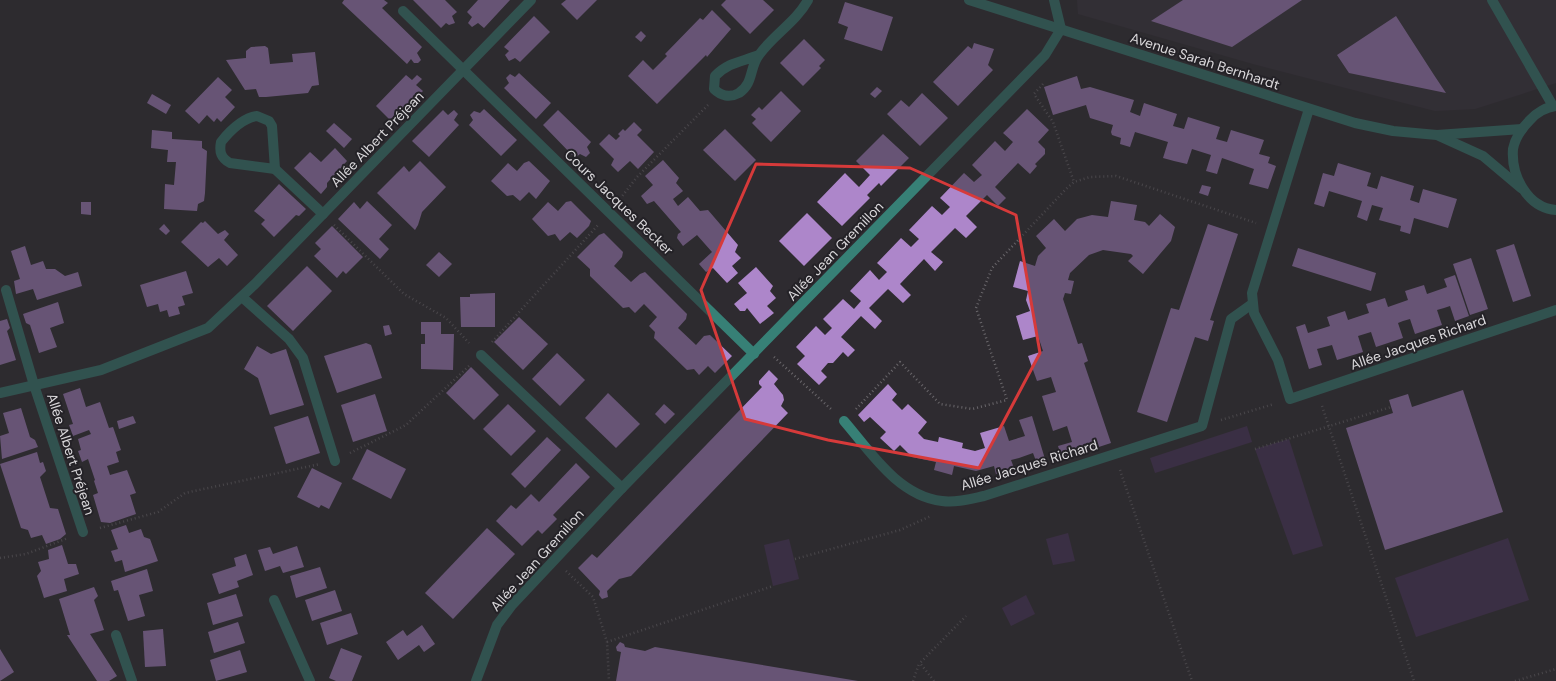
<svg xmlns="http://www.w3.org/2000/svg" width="1556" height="681" viewBox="0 0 1556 681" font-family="'DM Sans',sans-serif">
	<rect width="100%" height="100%" fill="#2e2b30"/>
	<path fill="#39333d" d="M1077,0H1556V83L1475,109L1435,111L1253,64L1078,14Z"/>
	<g fill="#4b335d">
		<path d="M1247,426L1252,442L1155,473L1150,458Z"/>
		<path d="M1289,439L1323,546L1293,555L1255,449Z"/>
		<path d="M1068,533L1075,561L1053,565L1046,539Z"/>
		<path d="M1508,538L1529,600L1416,637L1395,578Z"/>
		<path d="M789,539L799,579L773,586L764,545Z"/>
		<path d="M1026,595L1035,614L1011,626L1002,608Z"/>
	</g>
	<g fill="#ad86ca">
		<path d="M344,0H384L388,3L382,8L422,47L417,53L421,60L418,63H414L411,59L407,64L342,3Z"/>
		<path d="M413,0H445L457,12L452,16L455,23L449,25L446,23L441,28Z"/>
		<path d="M478,0H510L484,28L478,23L472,27L468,23L472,17L467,12Z"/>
		<path d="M566,0H597L577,20L561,4Z"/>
		<path d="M726,0H763L774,10L750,34L721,5Z"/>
		<path d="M1183,0H1302L1232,47L1151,21Z"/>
		<path d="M845,2L893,17L882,51L844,39L848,27L838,23Z"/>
		<path d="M712,10L731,29L707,57L706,55L657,104L628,76L643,60L653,70L667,56L665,54L700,18L703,20Z"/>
		<path d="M534,16L550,32L520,62L515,58L509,61L505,55L509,51L504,47Z"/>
		<path d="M1396,16L1434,75L1446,93L1349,73L1337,55Z"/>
		<path d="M641,31L646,36L641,42L635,37Z"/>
		<path d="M804,39L825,60L819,66L821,68L803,86L780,63Z"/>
		<path d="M974,43L994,49L988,65L993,70L958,106L933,82L968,46L972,49Z"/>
		<path d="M265,46L268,48L270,64L293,62L292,54L315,52L319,85L312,86L308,93L266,97H259L256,89L245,90L226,60L246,58V51L251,47Z"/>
		<path d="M519,73L551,103L536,119L504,88L509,83L506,78L510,74L515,77Z"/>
		<path d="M406,75L412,80L417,75L422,79L416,85L423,91L392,122L376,106Z"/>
		<path d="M1077,76L1081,89L1090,87L1134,100L1130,112L1140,116L1144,103L1177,114L1173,126L1184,129L1188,117L1220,127L1216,139L1227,142L1231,130L1264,140L1259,154L1270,157L1268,163L1276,166L1268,189L1249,184L1254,169L1222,158L1217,174L1206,171L1211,155L1192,149L1187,164L1174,161L1163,158L1168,142L1135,132L1130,147L1120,144L1121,138L1112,135L1111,132L1113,125L1090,118L1086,105L1053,115L1044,87Z"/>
		<path d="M218,77L232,90L225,97L235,107L221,122L217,118L214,122L207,115L199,124L185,111Z"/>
		<path d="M877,87L882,91L875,98L870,94Z"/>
		<path d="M781,91L801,111L771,142L752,123L756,119L751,115L759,107L762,110Z"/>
		<path d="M922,93L948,118L920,146L887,114L901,100L909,107Z"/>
		<path d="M152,94L171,105L166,114L147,103Z"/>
		<path d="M484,109L517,140L501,156L469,125L473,120L470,115L474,111L480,113Z"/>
		<path d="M1027,109L1049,130L1038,142L1045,149V154L1035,164L1037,166L1030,174L1018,163L995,187L1006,198L998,206L987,195L966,216L977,227L966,238L955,228L931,252L943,262L935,271L924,259L900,284L911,295L903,303L888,289L869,308L882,321L875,329L861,316L841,337L855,350L848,357L843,352L833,363H828L821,371L827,377L819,385L797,364L805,356L796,347L816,326L825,335L832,328L823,319L843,299L854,309L861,301L850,291L870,270L879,280L887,272L877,263L901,238L911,247L919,239L909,230L932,206L942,215L950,207L940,198L964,173L974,182L982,175L972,165L995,141L1005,151L1013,142L1003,133Z"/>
		<path d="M443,110L448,115L454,110L458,114L454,120L459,125L429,157L412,141Z"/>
		<path d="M558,110L591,142L587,147L590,153L586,157L580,154L575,158L543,125Z"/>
		<path d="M634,122L642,130L637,135L654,152L638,169L630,161L618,172L611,165L614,159L599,144L609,134L616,140L620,136L618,134L623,129L625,131Z"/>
		<path d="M334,123L352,139L344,148L326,131Z"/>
		<path d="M725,129L756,160L735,181L703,150Z"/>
		<path d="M152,130L172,132V139L202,141V148L207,151L205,193L204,201L198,204L197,211L164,209L165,184L174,185L176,162H167L168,150L151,148Z"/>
		<path d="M883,134L909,158L881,186L879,183L867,195L870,198L842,226L817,202L845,173L859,187L870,175L856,161Z"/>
		<path d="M335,148L347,161L327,183V187L321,194L294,168L310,152L321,162Z"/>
		<path d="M663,160L679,178L676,183L683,191L673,199L678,206L688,197L700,211L708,210L738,245L735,252L741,258L732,266L738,273L727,283L713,268L706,272L699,264L712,252L697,235L683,246L677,238L678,234L681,232L654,201L647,204L641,196L653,185L645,176Z"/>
		<path d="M420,161L446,187L422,212L418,225L415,230L377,193L404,166L409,172Z"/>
		<path d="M529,161L550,181L536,199L529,192L520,201L513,195L507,196L491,181L508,163L517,171L524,163Z"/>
		<path d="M1338,163L1371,173L1367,186L1377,189L1381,176L1414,186L1410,200L1419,203L1423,189L1457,199L1448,228L1414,218L1410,234L1400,231L1401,226L1379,220L1383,208L1372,205L1367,221L1357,217L1362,201L1329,191L1324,207L1314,204L1323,173L1334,176Z"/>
		<path d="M279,184L306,209L299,216L296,215L274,237L261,224L265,220L254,211Z"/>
		<path d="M1202,185L1211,187L1208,196L1199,193Z"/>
		<path d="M367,201L392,225L379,239L389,249L380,259L338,219L354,202L360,209Z"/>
		<path d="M571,201L591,221L589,226L577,238L570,232L560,241L555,234L548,236L532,219L548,202L558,211L566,202Z"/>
		<path d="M1111,201L1137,205L1134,220L1145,222L1149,226L1160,214L1175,227L1171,241L1143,274L1128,261L1133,256L1131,254L1103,250L1089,255L1070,273L1068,280L1074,281L1071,294L1065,293L1063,299L1078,344L1082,343L1088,361L1084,363L1111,443L1062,459L1058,446L1072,442L1067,426L1053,431L1042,396L1056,392L1051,377L1037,381L1028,356L1043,351L1038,336L1023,340L1016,316L1030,311L1026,300L1028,291L1013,287L1020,261L1035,266L1038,256L1046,248L1036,236L1054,219L1065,231L1077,219L1092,215L1108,217Z"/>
		<path d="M81,202H91V215L81,214Z"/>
		<path d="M807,213L832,238L804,266L779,241Z"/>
		<path d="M205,221L218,234L225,230L229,234L224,240L238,255L227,266L219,258L208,267L181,242L201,222L203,223Z"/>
		<path d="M164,224L170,231L166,235L159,229Z"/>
		<path d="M1208,224L1238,234L1210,320L1214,321L1208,341L1195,337L1167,422L1137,412L1171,308L1179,310Z"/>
		<path d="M332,226L363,257L346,274L343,271L337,278L314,256L321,249L315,243Z"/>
		<path d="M604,233L623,252L622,257L614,266L631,282L640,274L645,272L687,314L686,319L678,328L696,345L704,336L710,335L732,356L715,373L708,366L699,375L694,369L687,370L654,338L655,332L649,326L657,317L644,304L635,313L629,307L623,308L590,276V269L577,257L599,235Z"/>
		<path d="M1514,244L1531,296L1513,302L1496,250Z"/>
		<path d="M25,246L31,265L43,261L46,269H55L65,276L78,272L82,286L37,300L33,289L16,294L14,281L20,279L11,251Z"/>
		<path d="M1298,248L1376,273L1371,291L1292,266Z"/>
		<path d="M439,252L452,264L439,277L426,265Z"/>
		<path d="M1471,258L1488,309L1470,315L1453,264Z"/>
		<path d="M307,266L332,291L293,331L267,306Z"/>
		<path d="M756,267L773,286L770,291L776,298L767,306L774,313L760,324L747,308L745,311H740L734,304L747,293L738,283Z"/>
		<path d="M186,271L193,293L182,296L185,305L178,307L180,314L169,317L167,310L160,312L158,304L147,307L140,285Z"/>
		<path d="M1455,275L1469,316L1455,321L1450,306L1444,308L1437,310L1442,325L1415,334L1410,319L1403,321L1398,323L1403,338L1376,347L1371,332L1358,336L1363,352L1337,360L1332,345L1317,349L1322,365L1309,369L1296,327L1305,324L1308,333L1330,326L1327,317L1345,311L1348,320L1369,313L1366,304L1385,298L1388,307L1408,300L1405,291L1424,285L1427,294L1447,287L1444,279Z"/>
		<path d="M495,293V327H461L460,297H470V294Z"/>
		<path d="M58,302L64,323L50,328L57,347L39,353L30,325L26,323L23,314Z"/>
		<path d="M519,317L548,344L523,370L494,342Z"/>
		<path d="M7,319L10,328L7,331L16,360L0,365V321Z"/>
		<path d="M421,322H441V334H454L453,370L421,369V344H425V334H421Z"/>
		<path d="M389,325L392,334L385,336L383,326Z"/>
		<path d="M366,343L371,345L382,378L337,393L324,356Z"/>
		<path d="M257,346L271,354L286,349L304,405L270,415L258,378L244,369Z"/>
		<path d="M557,353L585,380L560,406L532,379Z"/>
		<path d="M471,367L499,395L474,420L446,393Z"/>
		<path d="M769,370L778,379L774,384L783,395L784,400L781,406L788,413L631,576L619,579L607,591L608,597L602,599L599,595L600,591L578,568L592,554L597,558L762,387L759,384V381Z"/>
		<path d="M888,384L897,394L892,400L902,410L908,404L927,422L918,433L924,439L938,442L939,437L963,443L962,448L975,451L985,448L980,433L1004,426L1009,441L1025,436L1019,420L1032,416L1045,459L1036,461L1033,453L1019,458L1011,460L1014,468L996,474L994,466L976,471L954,466L952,475L934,470L936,462L912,457L900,445L894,451L880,438L886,432L870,417L864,422L858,415Z"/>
		<path d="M80,388L86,407L100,402L109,428L113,427L121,450L116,452L119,462L107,466L110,475L127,470L136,493L130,495L136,514L110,523L101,522L93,495L98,493L94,481L95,480L88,459L82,462L78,451L81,450L78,439L91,434L89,430L73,436L69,425L73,424L63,394Z"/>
		<path d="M1463,390L1503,512L1385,550L1346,428L1393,413L1389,400L1408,394L1412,407Z"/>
		<path d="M608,393L640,424L616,448L585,418Z"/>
		<path d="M375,394L387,431L353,442L341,405Z"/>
		<path d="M508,404L536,431L511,456L483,429Z"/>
		<path d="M664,404L675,414L665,424L655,414Z"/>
		<path d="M21,408L30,437L35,440L38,447L2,459L0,436L9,433L3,413Z"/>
		<path d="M133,416L136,423L119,429L117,421Z"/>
		<path d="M308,416L320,453L286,464L274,427Z"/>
		<path d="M547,437L561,450L525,488L511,474Z"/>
		<path d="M367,449L406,469L391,499L352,479Z"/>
		<path d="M37,452L40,463L43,462L46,471L40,477L50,508L58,509L66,534L60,539L46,544L42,535L31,538L28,530L21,528L0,464Z"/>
		<path d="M576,463L590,477L553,515L557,519L542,534L538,530L522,546L496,521L511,505L516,509L531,494L539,502Z"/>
		<path d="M312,468L342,483L329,509L321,505L319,508L297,497Z"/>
		<path d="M126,525L129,533L141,529L144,537L150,539L158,561L125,572L122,560L115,562L111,551L118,549L111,530Z"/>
		<path d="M487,528L515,554L453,619L425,593Z"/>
		<path d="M62,545L68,564H76L79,574L64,579L67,591L44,598L37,576L41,571L38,562L49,559L48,550Z"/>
		<path d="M297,546L304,567L283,573L280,566L265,571L258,550L270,547L273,554Z"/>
		<path d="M246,554L253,575L237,581L239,587L219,594L212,574L236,566L234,558Z"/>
		<path d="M320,567L327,588L296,598L290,576Z"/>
		<path d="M147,569L153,591L139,595L145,616L128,621L118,590L114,591L111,581Z"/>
		<path d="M94,587L98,596L94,600L104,630L90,634L117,676L109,681H97L67,635H70L59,599Z"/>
		<path d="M335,590L342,611L312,621L305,600Z"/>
		<path d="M236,594L243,616L213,625L207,603Z"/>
		<path d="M351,613L358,634L327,645L320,623Z"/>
		<path d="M238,622L245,643L214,653L208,632Z"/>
		<path d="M422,625L435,644L424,652L419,645L398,660L386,642L403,630L407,636Z"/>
		<path d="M163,629L166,666L145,667L143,631Z"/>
		<path d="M620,642L624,644L625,647L645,651L655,647L858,681H616L621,652L617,651L616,647Z"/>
		<path d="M341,648L362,656L352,681H336L329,678Z"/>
		<path d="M0,649L14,672L0,681Z"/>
		<path d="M240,650L247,672L216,681L210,660Z"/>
	</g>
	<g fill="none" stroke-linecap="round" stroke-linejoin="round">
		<g stroke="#6a676b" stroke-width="2.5" stroke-dasharray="1 3" stroke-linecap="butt">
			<path d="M1043,84L1034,94L1053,122L1074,182"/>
			<path d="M620,199L637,177L708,105"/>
			<path d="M334,225L404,294L446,318L469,343"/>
			<path d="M492,342L599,224"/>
			<path d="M774,357L832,410"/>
			<path d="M1322,406L1414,681"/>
			<path d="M856,409L900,362L940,404L972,409L1007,400L976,308L992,268L1066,189L1074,182L1090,177L1116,176L1256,223"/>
			<path d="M1221,420L1274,404"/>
			<path d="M1255,449L1391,407"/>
			<path d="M350,453L406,425L469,366"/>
			<path d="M1120,470L1192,681"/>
			<path d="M100,528L158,512L185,493L320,464"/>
			<path d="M0,558L26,554L68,538"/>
			<path d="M795,559L900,530L931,516"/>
			<path d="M566,571L593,597L607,642L609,681"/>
			<path d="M607,642L773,586"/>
			<path d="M913,681L919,664"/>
			<path d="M934,681L920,663L966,616"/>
			<path d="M1515,681L1556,669"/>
		</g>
		<g stroke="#378076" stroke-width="10">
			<path d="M969,0L1355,123L1393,131L1437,135L1522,129"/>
			<path d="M1492,0L1553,106"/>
			<path d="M403,11L754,354"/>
			<path d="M759,55C741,62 729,62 715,76L714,89C721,96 730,98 739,93C754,83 749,68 759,55C773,35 796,22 808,0"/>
			<path d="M1556,106C1546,107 1536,113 1530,120C1522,128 1515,138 1513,149C1511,175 1527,208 1556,210"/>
			<path d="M1309,109L1252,293L1254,313L1278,360L1290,399L1556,310"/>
			<path d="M257,116L269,121L272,126L275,169L230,163C221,158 219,152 221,142C229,132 243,118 257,116Z"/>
			<path d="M1439,136L1483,156L1521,188"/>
			<path d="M275,169L323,214"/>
			<path d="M6,290L34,385L83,532"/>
			<path d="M242,297L289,339L303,358L335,461"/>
			<path d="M481,355L622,488"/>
			<path d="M0,393L101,370L208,328L255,284L531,0"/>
			<path d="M844,421C870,451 898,496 942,501C956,503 970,499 984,496L1202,426L1231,319L1252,304"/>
			<path d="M274,600L310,681"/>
			<path d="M116,635L132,681"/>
			<path d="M476,681L497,625L512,605L622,488L1045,55L1061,29L1054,0"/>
		</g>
	</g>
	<path d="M0 0H1556V681H0ZM756,164L910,168L1016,215L1040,353L979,468L828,440L745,419L701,290Z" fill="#2e2b30" fill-opacity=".55" fill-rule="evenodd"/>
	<path fill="none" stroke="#d63a3a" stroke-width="3" stroke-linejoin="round" d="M756,164L910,168L1016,215L1040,353L979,468L828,440L745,419L701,290Z"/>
	<g text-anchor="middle" stroke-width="4" stroke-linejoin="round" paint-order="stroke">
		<g font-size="14" fill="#dad8db" stroke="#242227">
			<text transform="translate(1205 61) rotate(18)" y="5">Avenue Sarah Bernhardt</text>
			<text transform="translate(377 139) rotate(-46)" y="5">Allée Albert Préjean</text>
			<text transform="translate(619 202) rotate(44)" y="5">Cours Jacques Becker</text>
			<text transform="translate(835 251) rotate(-46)" y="5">Allée Jean Gremillon</text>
			<text transform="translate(1418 342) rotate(-19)" y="5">Allée Jacques Richard</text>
			<text transform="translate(71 454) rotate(72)" y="5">Allée Albert Préjean</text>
			<text transform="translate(1029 465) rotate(-17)" y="5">Allée Jacques Richard</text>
			<text transform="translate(537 560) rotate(-48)" y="5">Allée Jean Gremillon</text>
		</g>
	</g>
</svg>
